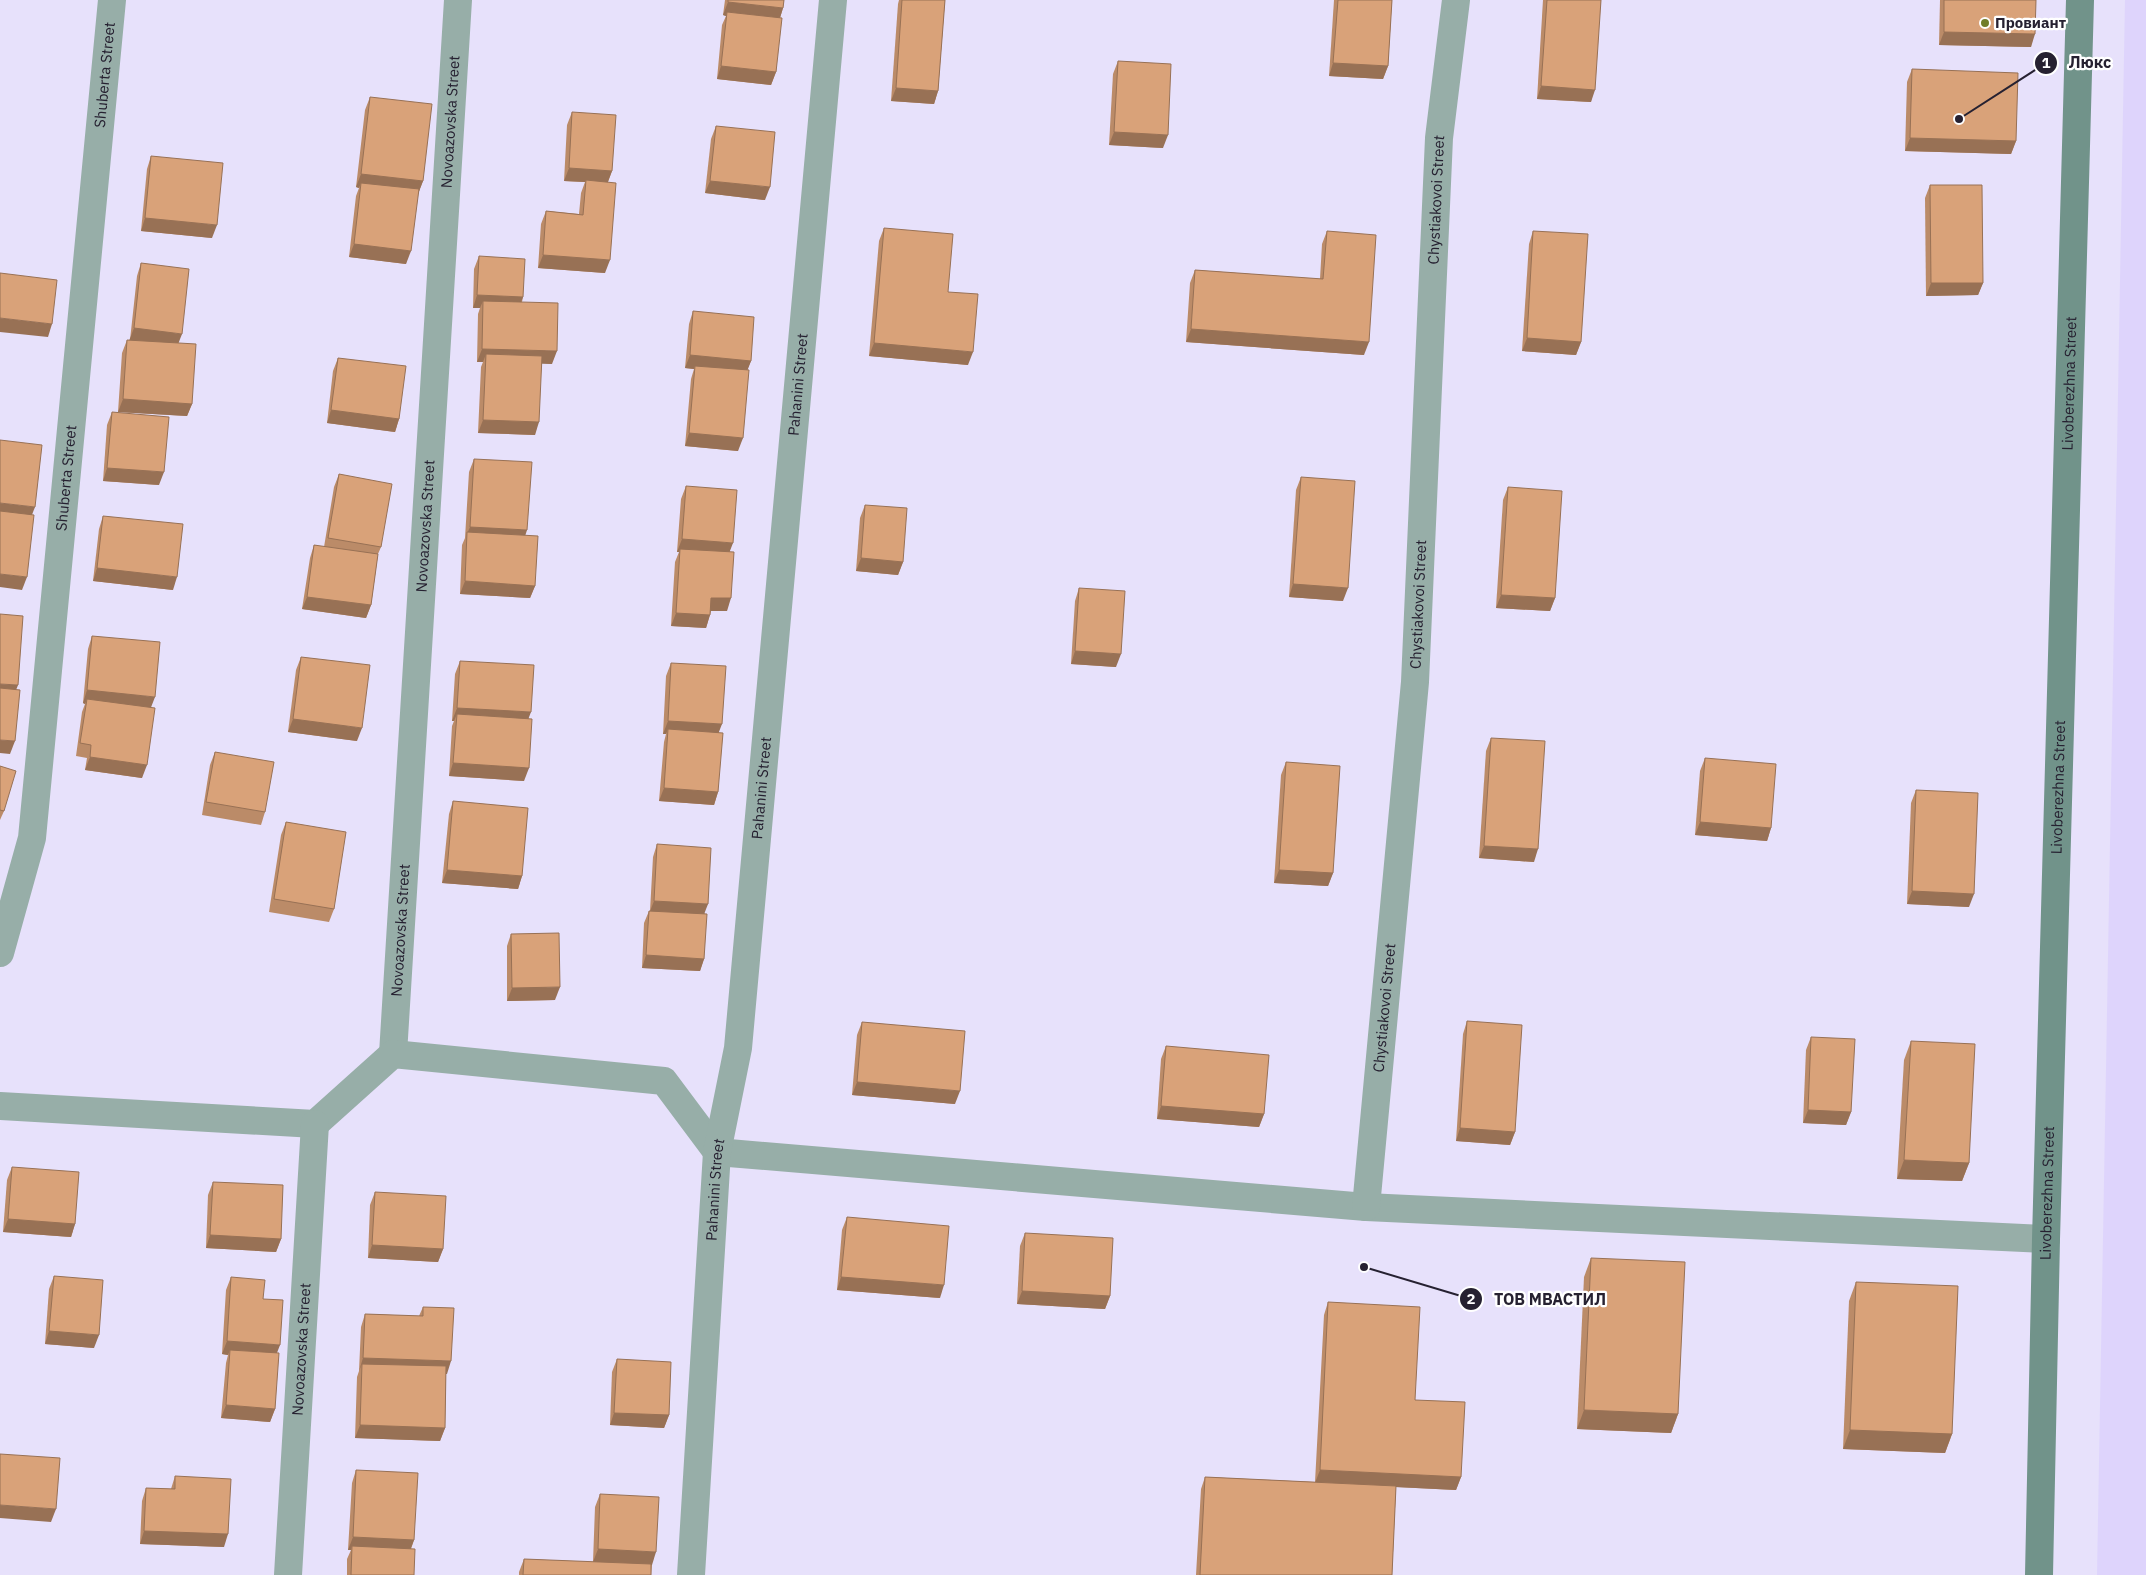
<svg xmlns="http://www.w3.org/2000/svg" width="2146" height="1575" viewBox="0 0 2146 1575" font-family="'IBM Plex Sans',sans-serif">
	<rect width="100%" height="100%" fill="#e7e1fb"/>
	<path fill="#ded4fc" d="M2125,0H2146V1575H2097Z"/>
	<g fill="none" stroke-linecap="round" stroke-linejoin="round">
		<g stroke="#97aea8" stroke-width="28">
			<path id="s1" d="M0,953L32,838L112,0"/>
			<path id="s2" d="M393,1054L458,0"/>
			<path d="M0,1106L315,1124L393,1054L664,1081L717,1152L1366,1207L2046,1239"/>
			<path id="s3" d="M1366,1207L1415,682L1439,138L1456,0"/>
			<path id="s4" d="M288,1575L315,1124"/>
			<path id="s5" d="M691,1575L717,1152L738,1048L833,0"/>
		</g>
		<path stroke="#71938a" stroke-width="28" id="s6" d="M2039,1575L2046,1239L2080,0"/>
	</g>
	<g fill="#bb8b68">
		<path d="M725,0H784L783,8L780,18L776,72L771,85L717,79L722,25L726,16L723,15Z"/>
		<path d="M899,0H945L938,91L934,104L891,101L898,4Z"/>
		<path d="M1334,0H1392L1388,66L1383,79L1329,76Z"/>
		<path d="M1543,0H1601L1591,102L1537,99Z"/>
		<path d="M1940,0H2036L2031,47L1939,45Z"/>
		<path d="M1118,61L1163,148L1109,145L1113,74Z"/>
		<path d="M1912,69L2016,141L2011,154L1905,151L1907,82Z"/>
		<path d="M370,97L423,181L418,194L406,264L349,257L356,196L359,188L356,187L365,110Z"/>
		<path d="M572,112L612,171L608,182L605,273L538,268L541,224L546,211L579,214L581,193L585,182L564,181L567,125Z"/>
		<path d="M716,126L765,200L705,193L711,139Z"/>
		<path d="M151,156L212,238L141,231L147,169Z"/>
		<path d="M1930,185L1983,283L1978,295L1926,296L1925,198Z"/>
		<path d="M884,228L968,365L869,356L879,241Z"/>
		<path d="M1327,231L1364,355L1186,342L1190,283L1195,270L1320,279L1322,244Z"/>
		<path d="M1533,231L1581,342L1576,355L1522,351L1529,244Z"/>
		<path d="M479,256L523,297L522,302L552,364L542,363L535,435L478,433L481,367L483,362H477L478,314L480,308H473L474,269Z"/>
		<path d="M141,263L178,343L192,404L187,416L118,412L122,353L127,340H130L137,276Z"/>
		<path d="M693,311L751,361L747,370L738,451L685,446L691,379L694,369L685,368L689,324Z"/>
		<path d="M338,358L399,419L395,432L327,423L333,371Z"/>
		<path d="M112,412L159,485L103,481L107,425Z"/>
		<path d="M474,459L525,536L535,586L530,598L460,594L462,545L465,538L469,472Z"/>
		<path d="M339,474L381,547L378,554L371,605L366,618L302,609L310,558L314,545L324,547L334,487Z"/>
		<path d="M1301,477L1343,601L1289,597L1296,490Z"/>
		<path d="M686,486L730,552L727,611H711L706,628L671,626L675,562L679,552H677L681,499Z"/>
		<path d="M1508,487L1555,598L1550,611L1496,608L1503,500Z"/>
		<path d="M865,505L903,562L898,575L856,571L860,518Z"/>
		<path d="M103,516L173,590L93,581L99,529Z"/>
		<path d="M1079,588L1116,667L1071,664L1075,601Z"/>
		<path d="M92,636L151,708L142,778L85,770L87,758L76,756L82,712L85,704L83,703L88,649Z"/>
		<path d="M301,657L357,741L288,732L296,670Z"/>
		<path d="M460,661L529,719L524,781L449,776L452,726L454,721H452L455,674Z"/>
		<path d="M671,663L719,733L718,792L714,805L659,801L664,742L666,734H663L666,676Z"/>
		<path d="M1491,738L1534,862L1479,858L1486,751Z"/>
		<path d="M215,752L265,812L261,825L202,815L210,765Z"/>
		<path d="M1705,758L1771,828L1767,841L1695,835L1700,771Z"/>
		<path d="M1286,762L1333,873L1328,886L1274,883L1281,775Z"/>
		<path d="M0,766L4,811L0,820Z"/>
		<path d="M1916,790L1969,907L1907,904L1911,803Z"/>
		<path d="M453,801L522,876L518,889L442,883L449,814Z"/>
		<path d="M286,822L334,909L329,922L269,912L281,835Z"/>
		<path d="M657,844L705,914L704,959L700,971L642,968L644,923L649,911H650L653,857Z"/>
		<path d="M511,934L555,1000L507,1001V946Z"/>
		<path d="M1467,1021L1515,1132L1510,1145L1456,1141L1463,1034Z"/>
		<path d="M862,1022L955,1104L852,1095L857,1035Z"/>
		<path d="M1811,1037L1851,1112L1846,1125L1803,1123L1806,1050Z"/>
		<path d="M1911,1041L1969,1163L1962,1181L1897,1179L1904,1060Z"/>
		<path d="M1166,1046L1264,1114L1259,1127L1157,1119L1161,1059Z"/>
		<path d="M12,1167L75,1224L71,1237L3,1232L7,1180Z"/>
		<path d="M213,1182L281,1239L276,1252L206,1248L208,1195Z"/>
		<path d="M375,1192L443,1249L438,1262L368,1258L370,1205Z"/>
		<path d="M847,1217L940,1298L837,1290L842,1230Z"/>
		<path d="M1025,1233L1110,1296L1105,1309L1017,1304L1020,1246Z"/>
		<path d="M1591,1258L1678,1414L1671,1433L1577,1429L1584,1277Z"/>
		<path d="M54,1276L94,1348L45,1344L49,1289Z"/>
		<path d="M231,1277L277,1353L275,1409L270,1422L221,1418L226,1363L228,1355L222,1354L226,1290Z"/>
		<path d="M1856,1282L1952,1434L1945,1453L1843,1449L1849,1301Z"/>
		<path d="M1328,1302L1415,1400L1461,1477L1456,1490L1396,1487L1392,1575H1196L1201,1489L1205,1477L1315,1482L1324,1315Z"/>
		<path d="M423,1307L447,1374H446L445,1428L440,1441L355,1438L357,1377L359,1371L361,1327L365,1314L419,1316Z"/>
		<path d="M617,1359L669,1415L664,1428L610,1425L612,1372Z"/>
		<path d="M356,1470L414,1540L411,1549L414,1575H347V1559L351,1550H348L352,1483Z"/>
		<path d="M175,1476L224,1547L140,1544L142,1501L146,1488L171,1489Z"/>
		<path d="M600,1494L652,1565L651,1575H519V1572L524,1559L593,1562L595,1507Z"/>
	</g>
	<g fill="#987155">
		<path d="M728,2L783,8L779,21L727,12L726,16L723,15Z"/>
		<path d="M1944,32L2035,34L2031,47L1939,45Z"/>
		<path d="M1333,63L1388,66L1383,79L1329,76Z"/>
		<path d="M721,66L776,72L771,85L717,79Z"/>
		<path d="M1541,86L1595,90L1591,102L1537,99Z"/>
		<path d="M896,88L938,91L934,104L891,101Z"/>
		<path d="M1114,132L1168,135L1163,148L1109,145Z"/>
		<path d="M1910,138L2016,141L2011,154L1905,151Z"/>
		<path d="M569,168L612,171L607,184L586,180L585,182L564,181Z"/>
		<path d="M361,174L423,181L418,194L361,183L359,188L356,187Z"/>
		<path d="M710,181L770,187L765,200L705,193Z"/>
		<path d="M145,218L217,225L212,238L141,231Z"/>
		<path d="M354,244L411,251L406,264L349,257Z"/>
		<path d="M543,255L610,260L605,273L538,268Z"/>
		<path d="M1931,283H1983L1978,295L1926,296Z"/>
		<path d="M477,295L523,297L518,310L483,301L480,308H473Z"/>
		<path d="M0,318L52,324L48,337L0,332Z"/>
		<path d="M134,328L182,334L177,347L129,341Z"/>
		<path d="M1191,329L1369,342L1364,355L1186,342Z"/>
		<path d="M1527,338L1581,342L1576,355L1522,351Z"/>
		<path d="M874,343L973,352L968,365L869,356Z"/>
		<path d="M482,349L557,351L552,364L485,362L486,354L483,362H477Z"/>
		<path d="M690,355L751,361L746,374L695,366L694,369L685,368Z"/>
		<path d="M123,399L192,404L187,416L118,412Z"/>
		<path d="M331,410L399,419L395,432L327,423Z"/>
		<path d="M483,420L539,422L535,435L478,433Z"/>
		<path d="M689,433L743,438L738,451L685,446Z"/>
		<path d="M107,468L164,472L159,485L103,481Z"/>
		<path d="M0,503L35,507L30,520L0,516Z"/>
		<path d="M470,527L527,530L523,543L467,534Z"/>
		<path d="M682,539L733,543L728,556L680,549L679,552H677Z"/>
		<path d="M861,558L903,562L898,575L856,571Z"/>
		<path d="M97,568L177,577L173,590L93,581Z"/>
		<path d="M0,574L27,577L22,590L0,587Z"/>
		<path d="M465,581L535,586L530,598L460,594Z"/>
		<path d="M1293,584L1348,588L1343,601L1289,597Z"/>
		<path d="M1501,595L1555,598L1550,611L1496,608Z"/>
		<path d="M307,597L371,605L366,618L302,609Z"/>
		<path d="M711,598H731L727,611H707Z"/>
		<path d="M676,613L710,615L706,628L671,626Z"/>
		<path d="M1075,651L1121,654L1116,667L1071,664Z"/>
		<path d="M0,684L18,685L13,698L0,697Z"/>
		<path d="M87,690L155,697L150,710L87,699L85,704L83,703Z"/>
		<path d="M457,708L531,712L526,725L457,714L454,721H452Z"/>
		<path d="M293,719L362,728L357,741L288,732Z"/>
		<path d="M668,721L722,724L717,737L668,729L666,734H663Z"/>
		<path d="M0,740L15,741L10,754L0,753Z"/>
		<path d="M90,757L147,765L142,778L85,770Z"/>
		<path d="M453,763L529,768L524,781L449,776Z"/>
		<path d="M664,788L718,792L714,805L659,801Z"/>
		<path d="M1700,822L1771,828L1767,841L1695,835Z"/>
		<path d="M1484,846L1538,849L1534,862L1479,858Z"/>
		<path d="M447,870L522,876L518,889L442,883Z"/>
		<path d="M1279,870L1333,873L1328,886L1274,883Z"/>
		<path d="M1912,891L1974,894L1969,907L1907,904Z"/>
		<path d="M654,901L708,904L703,917L649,914Z"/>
		<path d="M646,955L704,959L700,971L642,968Z"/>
		<path d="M560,987L555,1000L507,1001L512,988Z"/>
		<path d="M857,1082L960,1091L955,1104L852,1095Z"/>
		<path d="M1161,1106L1264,1114L1259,1127L1157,1119Z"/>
		<path d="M1808,1110L1851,1112L1846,1125L1803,1123Z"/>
		<path d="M1460,1128L1515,1132L1510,1145L1456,1141Z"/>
		<path d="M1904,1160L1969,1163L1962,1181L1897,1179Z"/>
		<path d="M8,1219L75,1224L71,1237L3,1232Z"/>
		<path d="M210,1235L281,1239L276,1252L206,1248Z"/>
		<path d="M372,1245L443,1249L438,1262L368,1258Z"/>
		<path d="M841,1277L944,1285L940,1298L837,1290Z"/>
		<path d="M1022,1291L1110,1296L1105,1309L1017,1304Z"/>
		<path d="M49,1331L99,1335L94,1348L45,1344Z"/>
		<path d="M227,1341L280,1345L275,1358L230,1350L228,1355L222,1354Z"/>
		<path d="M363,1358L451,1361L447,1374L362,1371V1364L359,1371Z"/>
		<path d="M226,1405L275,1409L270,1422L221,1418Z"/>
		<path d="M1584,1410L1678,1414L1671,1433L1577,1429Z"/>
		<path d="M614,1413L669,1415L664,1428L610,1425Z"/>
		<path d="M360,1425L445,1428L440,1441L355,1438Z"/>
		<path d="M1850,1430L1952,1434L1945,1453L1843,1449Z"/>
		<path d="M1320,1470L1461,1477L1456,1490L1315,1483Z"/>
		<path d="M0,1505L56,1509L51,1522L0,1518Z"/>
		<path d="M144,1531L228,1534L224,1547L140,1544Z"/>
		<path d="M353,1537L414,1540L409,1553L352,1546L351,1550H348Z"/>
		<path d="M598,1549L656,1552L652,1565L593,1562Z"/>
	</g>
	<g fill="#d9a279" stroke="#987155">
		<path d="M728,0H784L783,8L728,2Z"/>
		<path d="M902,0H945L938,91L896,88Z"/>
		<path d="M1338,0H1392L1388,66L1333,63Z"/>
		<path d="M1547,0H1601L1595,90L1541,86Z"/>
		<path d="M1944,0H2036L2035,34L1944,32Z"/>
		<path d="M727,12L782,18L776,72L721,66Z"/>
		<path d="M1118,61L1171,64L1168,135L1114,132Z"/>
		<path d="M1912,69L2018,73L2016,141L1910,138Z"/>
		<path d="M370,97L432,104L423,181L361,174Z"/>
		<path d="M572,112L616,115L612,171L569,168Z"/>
		<path d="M716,126L775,132L770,187L710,181Z"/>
		<path d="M151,156L223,163L217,225L145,218Z"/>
		<path d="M586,180L616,183L610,260L543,255L546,211L583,215Z"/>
		<path d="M361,183L419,189L411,251L354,244Z"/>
		<path d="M1930,185H1982L1983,283H1931Z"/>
		<path d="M884,228L953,234L948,292L978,294L973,352L874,343Z"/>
		<path d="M1327,231L1376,235L1369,342L1191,329L1195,270L1323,279Z"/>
		<path d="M1533,231L1588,234L1581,342L1527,338Z"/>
		<path d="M479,256L525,259L523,297L477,295Z"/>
		<path d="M141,263L189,269L182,334L134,328Z"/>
		<path d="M0,273L57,280L52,324L0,318Z"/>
		<path d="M483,301L558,303L557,351L482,349Z"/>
		<path d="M693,311L754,317L751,361L690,355Z"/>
		<path d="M127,340L196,344L192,404L123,399Z"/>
		<path d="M486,354L542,356L539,422L483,420Z"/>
		<path d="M338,358L406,366L399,419L331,410Z"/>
		<path d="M695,366L749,370L743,438L689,433Z"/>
		<path d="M112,412L169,417L164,472L107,468Z"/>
		<path d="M0,440L42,445L35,507L0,503Z"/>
		<path d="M474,459L532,462L527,530L470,527Z"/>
		<path d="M339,474L392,484L381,547L328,538Z"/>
		<path d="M1301,477L1355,481L1348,588L1293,584Z"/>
		<path d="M686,486L737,490L733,543L682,539Z"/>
		<path d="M1508,487L1562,491L1555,598L1501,595Z"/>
		<path d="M865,505L907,508L903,562L861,558Z"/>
		<path d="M0,511L34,515L27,577L0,574Z"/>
		<path d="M103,516L183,524L177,577L97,568Z"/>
		<path d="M467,532L538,536L535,586L465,581Z"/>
		<path d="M314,545L378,554L371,605L307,597Z"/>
		<path d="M680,549L734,552L731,598H711L710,615L676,613Z"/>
		<path d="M1079,588L1125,591L1121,654L1075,651Z"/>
		<path d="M0,614L23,616L18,685L0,684Z"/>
		<path d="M92,636L160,642L155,697L87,690Z"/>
		<path d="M301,657L370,665L362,728L293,719Z"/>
		<path d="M460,661L534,665L531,712L457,708Z"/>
		<path d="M671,663L726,666L722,724L668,721Z"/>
		<path d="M0,688L20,690L15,741L0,740Z"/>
		<path d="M87,699L155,708L147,765L90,757L91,745L80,743Z"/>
		<path d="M457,714L532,719L529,768L453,763Z"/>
		<path d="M668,729L723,733L718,792L664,788Z"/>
		<path d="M1491,738L1545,741L1538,849L1484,846Z"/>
		<path d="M215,752L274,762L265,812L206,802Z"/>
		<path d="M1705,758L1776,764L1771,828L1700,822Z"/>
		<path d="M1286,762L1340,766L1333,873L1279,870Z"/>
		<path d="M0,766L16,771L4,811L0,810Z"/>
		<path d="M1916,790L1978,793L1974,894L1912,891Z"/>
		<path d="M453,801L528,808L522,876L447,870Z"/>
		<path d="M286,822L346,832L334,909L274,899Z"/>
		<path d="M657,844L711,848L708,904L654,901Z"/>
		<path d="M649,911L707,914L704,959L646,955Z"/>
		<path d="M559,933L560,987L512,988L511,934Z"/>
		<path d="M1467,1021L1522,1025L1515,1132L1460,1128Z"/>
		<path d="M862,1022L965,1031L960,1091L857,1082Z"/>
		<path d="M1811,1037L1855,1039L1851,1112L1808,1110Z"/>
		<path d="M1911,1041L1975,1044L1969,1163L1904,1160Z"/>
		<path d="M1166,1046L1269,1055L1264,1114L1161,1106Z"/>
		<path d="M12,1167L79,1172L75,1224L8,1219Z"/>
		<path d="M213,1182L283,1185L281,1239L210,1235Z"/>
		<path d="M375,1192L446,1196L443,1249L372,1245Z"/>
		<path d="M847,1217L949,1226L944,1285L841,1277Z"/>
		<path d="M1025,1233L1113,1238L1110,1296L1022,1291Z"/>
		<path d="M1591,1258L1685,1262L1678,1414L1584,1410Z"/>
		<path d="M54,1276L103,1280L99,1335L49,1331Z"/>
		<path d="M231,1277L265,1280L263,1299L283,1300L280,1345L227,1341Z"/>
		<path d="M1856,1282L1958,1286L1952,1434L1850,1430Z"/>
		<path d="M1328,1302L1420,1307L1415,1400L1465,1402L1461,1477L1320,1470Z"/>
		<path d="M423,1307L454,1308L451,1361L363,1358L365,1314L423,1316Z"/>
		<path d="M230,1350L279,1353L275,1409L226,1405Z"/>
		<path d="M617,1359L671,1362L669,1415L614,1413Z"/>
		<path d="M362,1364L446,1366L445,1428L360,1425Z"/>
		<path d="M0,1454L60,1458L56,1509L0,1505Z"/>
		<path d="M356,1470L418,1473L414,1540L353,1537Z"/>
		<path d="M175,1476L231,1479L228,1534L144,1531L146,1488L175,1489Z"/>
		<path d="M1205,1477L1396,1486L1392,1575H1200Z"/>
		<path d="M600,1494L659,1497L656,1552L598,1549Z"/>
		<path d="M352,1546L415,1549L414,1575H351Z"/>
		<path d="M524,1559L651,1564V1575H523Z"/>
	</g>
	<circle fill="#707d2a" stroke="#fff" stroke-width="2" cx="1985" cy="23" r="5"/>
	<g text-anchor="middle" stroke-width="4.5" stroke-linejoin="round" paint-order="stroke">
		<g font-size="15" font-weight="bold" fill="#262131" stroke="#fff" text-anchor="start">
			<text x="1995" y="28">Провиант</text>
		</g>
		<g font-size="15" fill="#262131" stroke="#fff">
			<text dy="5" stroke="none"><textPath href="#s1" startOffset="886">Shuberta Street</textPath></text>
			<text dy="5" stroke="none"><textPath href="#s2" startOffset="934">Novoazovska Street</textPath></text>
			<text dy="5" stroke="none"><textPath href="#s3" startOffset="1010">Chystiakovoi Street</textPath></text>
			<text dy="5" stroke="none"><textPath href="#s6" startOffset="1192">Livoberezhna Street</textPath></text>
			<text dy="5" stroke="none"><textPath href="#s5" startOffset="1196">Pahanini Street</textPath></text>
			<text dy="5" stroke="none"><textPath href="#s1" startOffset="481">Shuberta Street</textPath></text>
			<text dy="5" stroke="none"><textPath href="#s2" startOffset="529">Novoazovska Street</textPath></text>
			<text dy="5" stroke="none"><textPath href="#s3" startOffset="605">Chystiakovoi Street</textPath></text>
			<text dy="5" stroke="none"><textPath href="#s6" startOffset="788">Livoberezhna Street</textPath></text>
			<text dy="5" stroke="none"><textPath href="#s5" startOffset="791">Pahanini Street</textPath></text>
			<text dy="5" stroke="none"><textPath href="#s2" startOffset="124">Novoazovska Street</textPath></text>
			<text dy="5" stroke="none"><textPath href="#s3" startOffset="200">Chystiakovoi Street</textPath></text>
			<text dy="5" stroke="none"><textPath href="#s5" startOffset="386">Pahanini Street</textPath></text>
			<text dy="5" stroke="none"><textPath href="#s6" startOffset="382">Livoberezhna Street</textPath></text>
			<text dy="5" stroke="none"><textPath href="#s4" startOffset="226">Novoazovska Street</textPath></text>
		</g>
	</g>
	<path fill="none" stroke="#262131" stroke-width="2" d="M1959 119L2046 63M1364 1267L1471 1299"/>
	<g fill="#262131" stroke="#fff" stroke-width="2">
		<circle cx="1959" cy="119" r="5"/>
		<circle cx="1364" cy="1267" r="5"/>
		<circle cx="2046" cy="63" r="12"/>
		<circle cx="1471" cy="1299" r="12"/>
	</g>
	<g font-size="15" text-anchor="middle" font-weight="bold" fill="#fff">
		<text x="2046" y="68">1</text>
		<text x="1471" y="1304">2</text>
	</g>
	<g font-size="16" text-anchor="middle" font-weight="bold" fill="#262131" stroke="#fff" stroke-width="4.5" stroke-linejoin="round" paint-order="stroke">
		<text x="2090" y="68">Люкс</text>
		<text x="1550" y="1305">ТОВ МВАСТИЛ</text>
	</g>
</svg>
